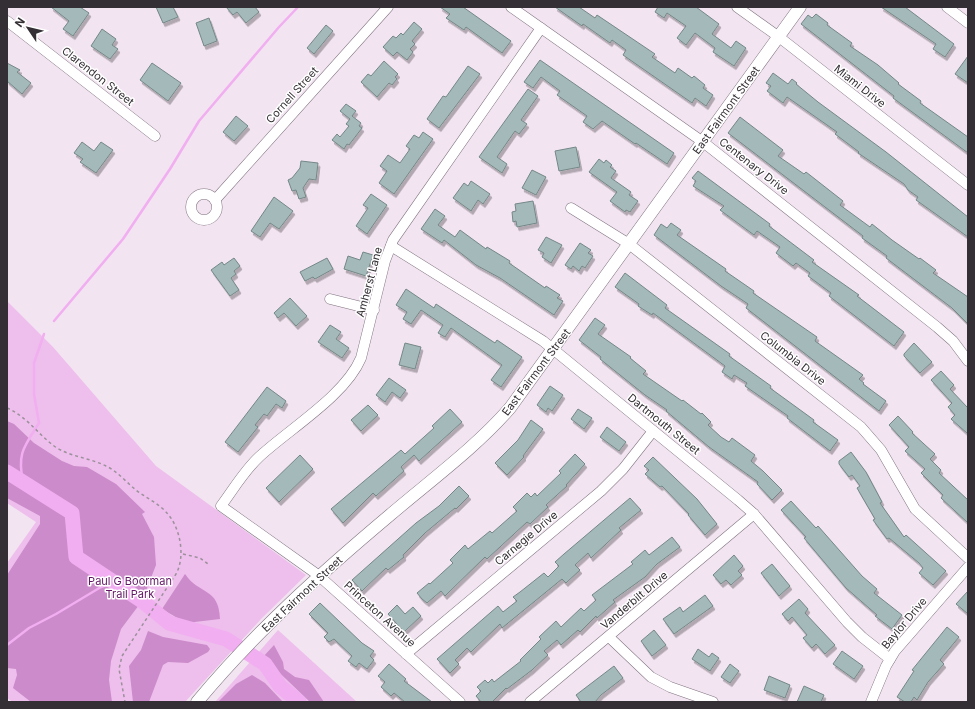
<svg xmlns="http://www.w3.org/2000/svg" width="975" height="709" viewBox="0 0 975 709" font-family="Inter,sans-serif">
	<defs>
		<filter id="shadow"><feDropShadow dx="2" dy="3.5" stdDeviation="0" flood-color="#0004"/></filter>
	</defs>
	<rect width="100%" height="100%" fill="#f2e4f1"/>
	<g fill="#eebeed">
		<path d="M7,301L53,347L156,466L306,575L261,619L185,702H13L7,698V563L36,522L7,503Z"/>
		<path d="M278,630L357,702H215Z"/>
	</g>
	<g fill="#cc8bcb">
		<path d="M7,421L14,424L34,443L62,461L74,466L87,467L116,484L145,512L142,514L154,537L156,565L142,601L121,629L111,661L109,680L112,702H31L13,688L17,675L16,669L7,668V575L40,524V516L7,498Z"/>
		<path d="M185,574C199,595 219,587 220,619L186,623L162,609Z"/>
		<path d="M148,631L163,637L207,645L210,649L208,652L188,663L168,662L163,665L149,702H133L129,666L141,650Z"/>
		<path d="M274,645L283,662L284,669L295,677L309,680L324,702H310L263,657Z"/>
		<path d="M252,675L265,683L283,702H218L236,684Z"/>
	</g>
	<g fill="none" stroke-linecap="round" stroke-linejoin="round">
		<g stroke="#f1aef0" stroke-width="2.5">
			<path d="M54,321L123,239L170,169L199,121L279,27L298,7"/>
			<path d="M23,482C17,453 24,447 39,423L34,394V363L44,334"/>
			<path d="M7,645L29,628L56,614L101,587L114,582"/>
		</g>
		<path stroke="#f1aef0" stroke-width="15" d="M7,472L72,513L76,557L142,601L169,623L226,639L265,664L280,686L299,702"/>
	</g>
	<g fill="#a4b9b9" stroke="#748787" filter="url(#shadow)">
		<path d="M51,7H80L89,13L73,36L63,29L69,21Z"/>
		<path d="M156,7H173L178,17L163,23Z"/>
		<path d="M226,7H255L259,12L246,23L237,12L233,15Z"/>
		<path d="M440,7H463L511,41L502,53L466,27L464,30L446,18L450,14Z"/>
		<path d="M555,7H579L595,18L597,15L655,54L652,57L675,73L678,68L692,78L694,76L705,85L703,88L713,95L706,106L695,98L692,103L623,55L626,50L612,40L610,43L583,24L582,26Z"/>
		<path d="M658,7H696L719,24L712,34L731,48L736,41L746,48L734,66L713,52L715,48L695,33L686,45L677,38L686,26L667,13L664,18L655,12Z"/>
		<path d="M881,7H905L954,44L945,57L933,49L936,44Z"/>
		<path d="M816,14L828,23L827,25L852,43L850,46L878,65L899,83L898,84L921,101L920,103L968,137V153L893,98L894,96L801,24L808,15L812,18Z"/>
		<path d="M209,18L217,41L204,46L196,23Z"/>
		<path d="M414,22L422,29L412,41L415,44L410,49L413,52L407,60L397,52L393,56L383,47L393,36L396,38L401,33L403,35Z"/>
		<path d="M326,25L333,31L314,54L307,48Z"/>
		<path d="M102,29L116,39L112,45L118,49L110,59L91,46Z"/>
		<path d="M968,56V83L955,74Z"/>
		<path d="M540,60L674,153L667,164L636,143L635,144L602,121L593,129L583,122L587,116L557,95L560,91L541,77L533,88L524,82Z"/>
		<path d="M384,61L398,74L395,77L397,79L392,85L389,83L377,97L361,82L368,74L371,76Z"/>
		<path d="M7,63L20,70L17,72L31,83L22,94L7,81Z"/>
		<path d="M152,63L181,83L168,101L140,80Z"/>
		<path d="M468,66L480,74L439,128L427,119L443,96L446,97Z"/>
		<path d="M773,73L788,84L792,79L797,83L796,84L818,102L886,152L968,217V237L916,200L918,197L908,190L904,184L858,153L859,152L835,134L837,132L787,97L783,103L767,91L771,86L766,83Z"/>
		<path d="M528,89L538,96L521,120L527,124L519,134L515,131L497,157L507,164L502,173L479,157Z"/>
		<path d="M346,104L356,111L352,116L361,123L359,126L362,128L349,145L347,144L344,149L332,140L337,134L340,137L349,126L346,124L350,119L340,111Z"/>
		<path d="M236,116L248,126L234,141L223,132Z"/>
		<path d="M740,117L783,150L778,156L804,174L806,172L843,201L840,205L870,227L872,224L892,240L919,259L920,258L936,270L933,273L968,297V324L952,308L886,258L887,256L862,238L863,236L728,133Z"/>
		<path d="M423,132L433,139L394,194L379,183L387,171L380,166L388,155L400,163L410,149L406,146L414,135L419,138Z"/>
		<path d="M82,142L94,151L101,142L113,150L96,173L80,162L83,159L74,153Z"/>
		<path d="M576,147L580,167L559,171L555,151Z"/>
		<path d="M599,159L604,163L606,160L612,165L610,167L616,171L611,178L631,192L629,195L638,201L630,212L626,210L625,212L610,201L617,192L589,172Z"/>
		<path d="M301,161L318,163L316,180L309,179L303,188L306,197L299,199L296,190L292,191L288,180L292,178L300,168Z"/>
		<path d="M532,170L546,177L536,195L522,188Z"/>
		<path d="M698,171L770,224L769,226L814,260L812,262L859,295L857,296L904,332L894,346L829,296L831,293L808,276L810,273L796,263L793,266L776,253L780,247L757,231L754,235L720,210L724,206L693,186L696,181L692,178Z"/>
		<path d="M471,181L490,194L483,204L478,200L471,211L453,198L464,183L468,186Z"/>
		<path d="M371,194L387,205L367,234L356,226L368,208L363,205Z"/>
		<path d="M274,197L293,211L279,229L270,223L260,237L251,231Z"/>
		<path d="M533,201L537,223L517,227L516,221L513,222L512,212L516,211L515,204Z"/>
		<path d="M435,209L445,216L438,225L455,237L460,230L486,249L487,247L510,261L509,263L545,288L546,286L560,295L557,298L563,301L554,315L500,278L476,265L444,240L442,243L421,229Z"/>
		<path d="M671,223L681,230L677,235L726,269L725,271L754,291L753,293L817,337L815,341L863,375L859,379L864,383L863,384L886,401L879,411L746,308L748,304L721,286L654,235L661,224L667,228Z"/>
		<path d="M546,237L562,245L551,263L542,257L544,253L538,250Z"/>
		<path d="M580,243L591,250L588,253L593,256L585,268L582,266L579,271L573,266L571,269L565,265Z"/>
		<path d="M363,252L373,255L366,276L344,269L348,256L360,260Z"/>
		<path d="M234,258L240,266L234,271L236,274L231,278L239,290L230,296L211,270L222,262L224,265Z"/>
		<path d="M327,258L333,269L315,279L313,277L305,281L300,272Z"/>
		<path d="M625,273L667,305L665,308L730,354L729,356L771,386L770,388L814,420L813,422L838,440L830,451L787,418L788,416L745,386L747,383L734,375L732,379L722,372L725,366L653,313L652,315L638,306L639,304L615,287Z"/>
		<path d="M406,289L434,308L436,304L495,343L497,340L522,357L501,387L491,380L502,365L451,328L445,337L438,333L443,325L421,310L411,324L403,319L407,312L396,305Z"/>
		<path d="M290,298L307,316L296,326L284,313L278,318L274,313Z"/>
		<path d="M595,318L605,325L598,334L631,357L630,358L646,371L643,374L682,401L683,400L701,414L702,413L711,422L708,425L721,437L729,442L732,438L755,455L751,461L763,471L782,490L772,500L757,484L758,482L709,447L666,411L667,410L645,395L600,359L601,357L579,340Z"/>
		<path d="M330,325L341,332L336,339L349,348L342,358L318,342Z"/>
		<path d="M405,343L421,347L415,369L399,365Z"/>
		<path d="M914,343L932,362L920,373L904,356V354Z"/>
		<path d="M941,371L954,385L950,389L968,408V434L951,419L955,415L948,407L952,403L931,380Z"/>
		<path d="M389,378L406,390L400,398L392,392L385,402L376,395Z"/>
		<path d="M550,386L563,395L552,411L548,408L546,412L537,405Z"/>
		<path d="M267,387L286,401L282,408L276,404L267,416L264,414L255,425L258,427L238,452L225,442Z"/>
		<path d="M368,405L378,415L361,431L351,420Z"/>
		<path d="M450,409L462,422L419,461L414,455L401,467L404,471L376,496L373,493L343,523L331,509L401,450L405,454L434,428L432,426Z"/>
		<path d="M578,409L592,418L584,429L571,419Z"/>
		<path d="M898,416L913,432L912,433L935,454L930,459L941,470L939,473L968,500V523L941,498L943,495L921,473L925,469L905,451L909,447L889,425Z"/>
		<path d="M531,420L543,429L523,456L524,457L507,475L495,463L518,440Z"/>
		<path d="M607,427L626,442L619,451L600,437Z"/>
		<path d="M851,452L866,472L882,502L880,503L904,537L906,535L946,571L933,585L919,573L923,568L919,563L889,538L887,539L873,520L875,519L857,488L860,486L852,475L849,477L839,464V461Z"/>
		<path d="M575,454L585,464L566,485L567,486L546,505L548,507L530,524L527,522L487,559L485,557L445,596L441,591L427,603L422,599L417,593L429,583L430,584L453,563L450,560L465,545L468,549L490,531L492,533L517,511L513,507L527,493L531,497L535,493L537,496L561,473L559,471Z"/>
		<path d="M300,455L313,469L279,502L266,488Z"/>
		<path d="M653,457L697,499L717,524L705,535L688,515L689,514L662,486L660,487L645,474L649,470L644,466Z"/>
		<path d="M459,486L469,496L456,509L455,508L425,533L403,555L404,557L388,570L386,568L362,591L352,580L416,523L439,506Z"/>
		<path d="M630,498L641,510L619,528L621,530L591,558L588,553L575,565L580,570L566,583L562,579L502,628L500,624L471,652L467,648L455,660L459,664L450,673L437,659L498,606L503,612L517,601L513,597L520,592L544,573L548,577L559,566L555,562L564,554Z"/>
		<path d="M791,501L816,528L818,526L862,576L877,589L874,593L902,615L892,629L875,616L877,615L846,588L804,538L806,537L781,510Z"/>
		<path d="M672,537L680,547L657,564L645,577L613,600L615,602L597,618L596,616L580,632L578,630L561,645L557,640L544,651L548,655L532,670L507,689L506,688L492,702H481L476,696L481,691L477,687L485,680L488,683L492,679L494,682L521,661L520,660L541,639L539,637L556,621L561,627L581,608L584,611L596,600L592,595L633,564L631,562L645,550L649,555Z"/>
		<path d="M734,555L743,566L738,571L742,575L731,585L726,580L721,584L713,575Z"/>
		<path d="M772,564L790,586L779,596L761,573Z"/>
		<path d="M968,591V614L956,604Z"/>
		<path d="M705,595L713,606L674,634L663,619L680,607L683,612Z"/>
		<path d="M799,599L808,609L805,613L835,645L825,654L816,644L812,648L803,638L807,635L792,617L788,621L782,614Z"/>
		<path d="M320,603L362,643L374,651L370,656L374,660L367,669L359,663L356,667L348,661L352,656L334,639L329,642L324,637L328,633L309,614Z"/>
		<path d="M397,605L405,614L413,607L421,616L404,632L388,614Z"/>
		<path d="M947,627L959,637L940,660L944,664L928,682L917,700L914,697L911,702H905L897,697L914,671L912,670Z"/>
		<path d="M654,630L666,645L652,656L641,641Z"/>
		<path d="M698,649L709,657L712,653L719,658L710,671L692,659Z"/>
		<path d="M842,651L863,666L854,679L833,664Z"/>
		<path d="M389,664L406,679L404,681L432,702H405L394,693L391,696L381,687L385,682L378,676Z"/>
		<path d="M730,664L739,671L730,683L721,677Z"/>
		<path d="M614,666L623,678L601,695L595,702H581L576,695Z"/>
		<path d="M769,676L790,685L785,698L764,690Z"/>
		<path d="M804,686L824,695L821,702H797Z"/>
	</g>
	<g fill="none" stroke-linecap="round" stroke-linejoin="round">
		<g stroke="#817581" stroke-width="11">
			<g id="minor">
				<path d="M511,7L703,142L937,327L953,341L968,361"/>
				<path d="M737,7L779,37L968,185"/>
				<path d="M947,7L968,23"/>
				<path d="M7,21L155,136"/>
				<circle cx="204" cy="207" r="13"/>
				<path d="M215,200L388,7"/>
				<path d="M571,208L629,244L861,427L881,450L915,509L968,558"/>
				<path d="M391,246L543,341L738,500L754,514L847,622L862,637L890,659"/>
				<path d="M330,299L374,310"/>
				<path d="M609,637L651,677L670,687L713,702"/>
				<path d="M406,654L601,491L623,469L653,431"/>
				<path d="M460,702L318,575L221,506C233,490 244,471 259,457C289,429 345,396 361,358L385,261L393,240L541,28"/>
				<path d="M530,702L754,514"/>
				<path d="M871,702L886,666L895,651L968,567"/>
			</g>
		</g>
		<g stroke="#817581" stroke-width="13">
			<path id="tertiary" d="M197,702C255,632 321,573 390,515C431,480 475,448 510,408L800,7"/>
		</g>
		<g stroke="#9b919a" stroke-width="1.5" stroke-dasharray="3 3" stroke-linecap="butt">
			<path d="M7,408C28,417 39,436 57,448C72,457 90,458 106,466C117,471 126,482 136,490C146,498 158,503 166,512C180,526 186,556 176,574L122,656L119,669L125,702"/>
			<path d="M183,554L200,558L208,564"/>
		</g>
		<use href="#minor" stroke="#fff" stroke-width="10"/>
		<use href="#tertiary" stroke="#fff" stroke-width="12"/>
	</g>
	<g text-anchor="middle" stroke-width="3" stroke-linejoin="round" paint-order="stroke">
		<g font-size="11" fill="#342f34" stroke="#fff">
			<text transform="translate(98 76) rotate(38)" y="4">Clarendon Street</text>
			<text transform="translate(860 86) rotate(38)" y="4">Miami Drive</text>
			<text transform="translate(292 95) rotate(-48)" y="4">Cornell Street</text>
			<text transform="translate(726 110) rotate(-54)" y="4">East Fairmont Street</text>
			<text transform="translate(754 166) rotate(38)" y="4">Centenary Drive</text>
			<text transform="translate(369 282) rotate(-75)" y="4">Amherst Lane</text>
			<text transform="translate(793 358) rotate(38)" y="4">Columbia Drive</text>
			<text transform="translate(536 372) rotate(-53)" y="4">East Fairmont Street</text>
			<text transform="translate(664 424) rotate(39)" y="4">Dartmouth Street</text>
			<text transform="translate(526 538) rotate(-40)" y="4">Carnegie Drive</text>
			<text transform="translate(302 594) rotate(-43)" y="4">East Fairmont Street</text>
			<text transform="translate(634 600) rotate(-40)" y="4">Vanderbilt Drive</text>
			<text transform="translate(380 614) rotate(42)" y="4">Princeton Avenue</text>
			<text transform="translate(904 623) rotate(-50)" y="4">Baylor Drive</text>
		</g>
		<g font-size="11" fill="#621564" stroke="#fff">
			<text x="130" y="585">Paul G Boorman<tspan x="130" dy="13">Trail Park</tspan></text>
		</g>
	</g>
	<rect width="975" height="709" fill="none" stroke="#342f34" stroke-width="16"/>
	<g transform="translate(28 28) rotate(305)" stroke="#ffffff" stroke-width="3" paint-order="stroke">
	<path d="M0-3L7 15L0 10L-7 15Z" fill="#342f34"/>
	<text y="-6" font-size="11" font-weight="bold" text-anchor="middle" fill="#342f34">N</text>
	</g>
</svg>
